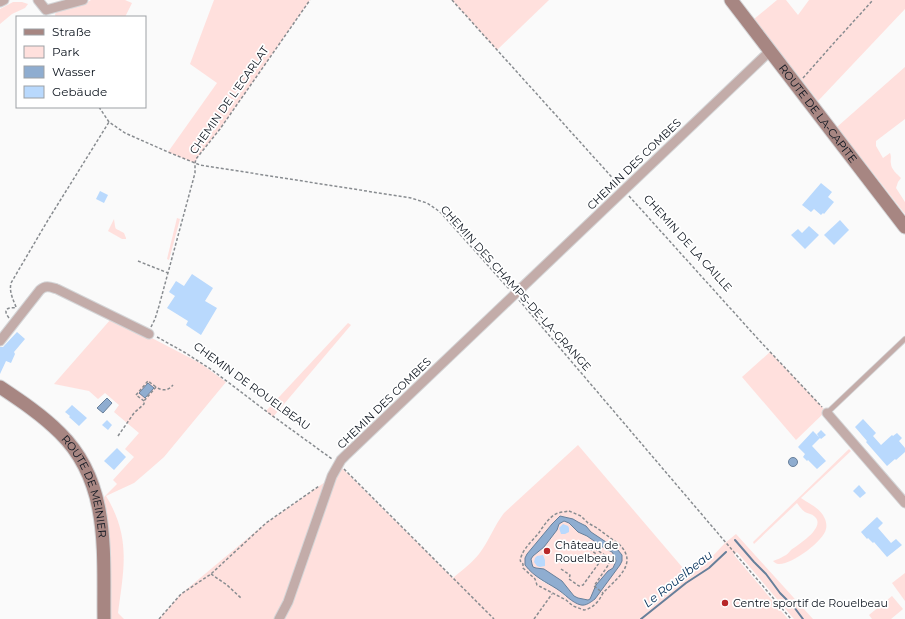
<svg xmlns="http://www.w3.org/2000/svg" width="905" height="619" viewBox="0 0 905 619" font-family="Montserrat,sans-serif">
	<rect width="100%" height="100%" fill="#fafafa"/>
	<g fill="#ffe0dd" fill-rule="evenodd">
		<path d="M91,0H125L132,3L125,17H56L55,15L56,11L84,4Z"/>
		<path d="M214,0H310L220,129L199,155L195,163L168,152L217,83L190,64Z"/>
		<path d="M452,0H549L497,50Z"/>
		<path d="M777,0H786L798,15L809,0H905V9L818,101L754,19Z"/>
		<path d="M13,2H22L28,4L25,8L12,14L0,24V9Z"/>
		<path d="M905,67V119L876,141V146L883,158L890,153C892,158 890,159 891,164C891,169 897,174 901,178L898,182L896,188L905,202V214L837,127Z"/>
		<path d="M177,218L180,219L169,260L167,259Z"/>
		<path d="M114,219C116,232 114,227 124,233L126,238V239H122L108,231Z"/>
		<path d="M111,319L148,336L200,363L226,382L164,457L148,471L134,483L106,496C131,537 124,568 118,613L124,619H109L102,499L117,484L113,480L134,457L125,449L139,433L114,412L119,405L105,393L98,399L89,391L54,384Z"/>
		<path d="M348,323L351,325L273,417L266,411Z"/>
		<path d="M770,352L826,411L796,440L742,377Z"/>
		<path d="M578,445L688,574L708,561L725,543L736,534L813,619H794L737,552L734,555L788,619H282L336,475L342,468L453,578C461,571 472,563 479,554C489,541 494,526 504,513ZM560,516L573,519L578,522L586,526L591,532L618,550L620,565L586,605L579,604L565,596L559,590L540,580L527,568V554L552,524Z"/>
		<path d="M849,449L851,451L801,498C808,503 820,508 824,517C826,520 827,526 826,529C824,541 790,566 778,564C777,564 774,562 773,561C776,560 781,558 784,556C787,555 789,552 791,550C798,545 824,529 816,518C813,514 809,514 805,512C802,510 799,506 797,503L754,544L753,542Z"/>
		<path d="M328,480L287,598L276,619H159L181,594L266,523Z"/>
		<path d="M564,521L569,523L578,532L587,536L604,548L613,552L616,561L613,568L608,571L590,599L588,600L578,598L574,596L562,581L541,569L536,568L533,567L532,564L531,559L533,556L537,553L555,533L559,524Z"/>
		<path d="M905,573V601L892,583Z"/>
		<path d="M892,596L903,609L891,619H872L869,615Z"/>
	</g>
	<g fill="#8fadd0" stroke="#677f9a" fill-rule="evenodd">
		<path d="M148,383L154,388L145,398L139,393Z"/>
		<path d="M107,398L112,403L103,413L97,408Z"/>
		<circle cx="793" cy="462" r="4.5"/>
		<path d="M560,516L573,519L578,522L586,526L591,532L618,550L622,555V561L620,565L595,599C591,602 586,606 581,605C572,603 565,594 557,589C546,582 534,577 525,565V558L527,554L552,524ZM564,521L569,523L578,532L587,536L604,548L612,552L615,557L616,561L613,568L608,571L596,585L590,599L588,600L578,598L574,596L562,581L544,569L536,568L533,567L532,564L531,559L533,556L544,547L557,530L559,524Z"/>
	</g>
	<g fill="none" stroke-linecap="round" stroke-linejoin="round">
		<g stroke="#677f9a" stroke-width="2">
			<path d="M735,540L754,562L766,574L780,593L794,607L803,619"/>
			<path d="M641,619L686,583L709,568L726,552"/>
		</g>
	</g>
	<g fill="#b9d9fd">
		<path d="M821,183L832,192L828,197L834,202L824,214L823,213L821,215L814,209L811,212L802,205Z"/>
		<path d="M100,191L108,195L104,203L96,199Z"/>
		<path d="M840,220L849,230L834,245L824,235Z"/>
		<path d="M809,226L819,235L805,249L791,235L798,229L802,233Z"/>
		<path d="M192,274L213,288L205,301L217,308L201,335L186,325L188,321L167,308L175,296L169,292L176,281L184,286Z"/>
		<path d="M17,332L25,339L14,352L15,354L11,363L6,361L0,374V347H3Z"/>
		<path d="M72,405L87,418L79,426L69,417L70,416L65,412Z"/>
		<path d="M863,419L876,433L873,436L881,445L892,435L893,436L897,433L902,438L899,441L905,448V452L896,460L895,459L887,466L866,442L867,441L855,427Z"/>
		<path d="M107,420L112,425L108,430L102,425Z"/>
		<path d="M821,430L826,435L821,439L820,438L812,446L826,461L817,469L808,460L807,461L803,457L805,454L798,447L813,431L819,437L817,434Z"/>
		<path d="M117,448L126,457L114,470L104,461Z"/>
		<path d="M859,485L866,493L860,498L853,491Z"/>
		<path d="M877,517L883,523L878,528L891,543L896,539L902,545L887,557L874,542L873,543L868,538L867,539L861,532Z"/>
		<path d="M563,524L568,526L569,528V532L565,534H561L559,528Z"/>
		<path d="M543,555L545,560V566L540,567L537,566L534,562L535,558L537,556Z"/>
	</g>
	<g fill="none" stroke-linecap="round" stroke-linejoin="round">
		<g stroke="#d4d5d7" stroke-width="6">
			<path id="lane" d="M827,413L905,339"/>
		</g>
		<g stroke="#d4d5d7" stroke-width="11">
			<g id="street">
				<path d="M38,0L46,10L83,0"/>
				<path d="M0,2L4,0"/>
				<path d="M0,341L40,290C46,285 50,287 57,289L149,334"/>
				<path d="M827,413L905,503"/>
				<path d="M279,619L288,602L332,476L341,460L345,456L770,51"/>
			</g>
		</g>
		<g stroke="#d4d5d7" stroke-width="15">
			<g id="secondary">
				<path id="s1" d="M731,0L905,227"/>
				<path id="s2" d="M0,387C21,401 42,415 60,433C111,483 103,554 104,619"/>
			</g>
		</g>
		<g stroke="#888c90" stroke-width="1.5" stroke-dasharray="3 2" stroke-linecap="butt">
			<path d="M452,0L618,184"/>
			<path d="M803,78L833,44L873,0"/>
			<path d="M99,107L109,122L125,133L168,152L200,165L411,198L427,203L436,209L441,213L509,289"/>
			<path d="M629,196L758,339L822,407"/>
			<path d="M138,261L168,273"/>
			<path d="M519,300L791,619"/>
			<path d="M16,307C13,299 9,292 11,283L48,220L109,122"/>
			<path d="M9,318C2,309 8,307 16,308"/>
			<path d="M151,327L155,319L159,306L195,173V163L196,159L220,129L310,0"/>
			<path d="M157,337L184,352L212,370L270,414L332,459"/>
			<path d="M144,401L136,395L148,381L156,387"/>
			<path d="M118,436L134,413L144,404V401L156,387C162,391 168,391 173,385"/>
			<path d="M344,469L494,619"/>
			<path d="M569,511L581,516L588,523L597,528L620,545C638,564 617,578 604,592C602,594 601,597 599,600C595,605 590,609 584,610L573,606L566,600L541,587L537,585L535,579L523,568V564L521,563C520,559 520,560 521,557C524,548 532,541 538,534C543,527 547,520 554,515C558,512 564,512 569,511Z"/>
			<path d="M561,569L570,575L569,579L579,586L583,585L599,563L600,557L587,547V546L594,548L609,558V564L594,586L603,593"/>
			<path d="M211,574L227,585L241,598"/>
			<path d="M159,619L181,594L211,574L266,523L319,486"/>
			<path d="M534,619L552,594"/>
		</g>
		<use href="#lane" stroke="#c3aca9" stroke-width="4.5"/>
		<use href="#street" stroke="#c3aca9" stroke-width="9"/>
		<use href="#secondary" stroke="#a78682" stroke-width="13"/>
	</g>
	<g fill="#b72729" stroke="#fff" stroke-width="1.5">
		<circle cx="547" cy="551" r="4"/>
		<circle cx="725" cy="603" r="4"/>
	</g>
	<g text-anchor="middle" stroke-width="3.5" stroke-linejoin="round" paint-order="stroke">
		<g font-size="11" fill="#0b131d" stroke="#fff">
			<text transform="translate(229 100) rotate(-55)" y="4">CHEMIN DE L'ECARLAT</text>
			<text dy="4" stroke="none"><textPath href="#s1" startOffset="143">ROUTE DE LA-CAPITE</textPath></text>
			<text transform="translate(634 164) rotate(-44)" y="4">CHEMIN DES COMBES</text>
			<text transform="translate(688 243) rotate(48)" y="4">CHEMIN DE LA CAILLE</text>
			<text transform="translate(516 288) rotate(48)" y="4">CHEMIN DES CHAMPS-DE-LA-GRANGE</text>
			<text transform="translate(252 386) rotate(36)" y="4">CHEMIN DE ROUELBEAU</text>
			<text transform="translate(384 403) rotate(-44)" y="4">CHEMIN DES COMBES</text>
			<text dy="4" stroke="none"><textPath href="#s2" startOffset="136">ROUTE DE MEINIER</textPath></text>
		</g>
		<g font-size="11" fill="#0b131d" stroke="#fff" text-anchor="start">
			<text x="555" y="549">Château de<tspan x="555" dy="13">Rouelbeau</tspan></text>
			<text x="733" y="607">Centre sportif de Rouelbeau</text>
		</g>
		<g font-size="12" font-style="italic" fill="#002e59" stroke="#fff">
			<text transform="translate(678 579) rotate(-38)" y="4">Le Rouelbeau</text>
		</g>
	</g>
	<rect x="16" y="16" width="130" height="92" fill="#ffffff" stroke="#9da1a5"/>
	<rect x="24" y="29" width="20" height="6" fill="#a78682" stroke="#9da1a5"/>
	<text x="52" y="36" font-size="12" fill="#0b131d">Straße</text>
	<rect x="24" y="46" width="20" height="12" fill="#ffe0dd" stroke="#9da1a5"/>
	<text x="52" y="56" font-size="12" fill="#0b131d">Park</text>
	<rect x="24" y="66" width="20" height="12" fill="#8fadd0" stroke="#9da1a5"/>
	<text x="52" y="76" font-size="12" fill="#0b131d">Wasser</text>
	<rect x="24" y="86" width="20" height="12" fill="#b9d9fd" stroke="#9da1a5"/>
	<text x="52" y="96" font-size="12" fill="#0b131d">Gebäude</text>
</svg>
